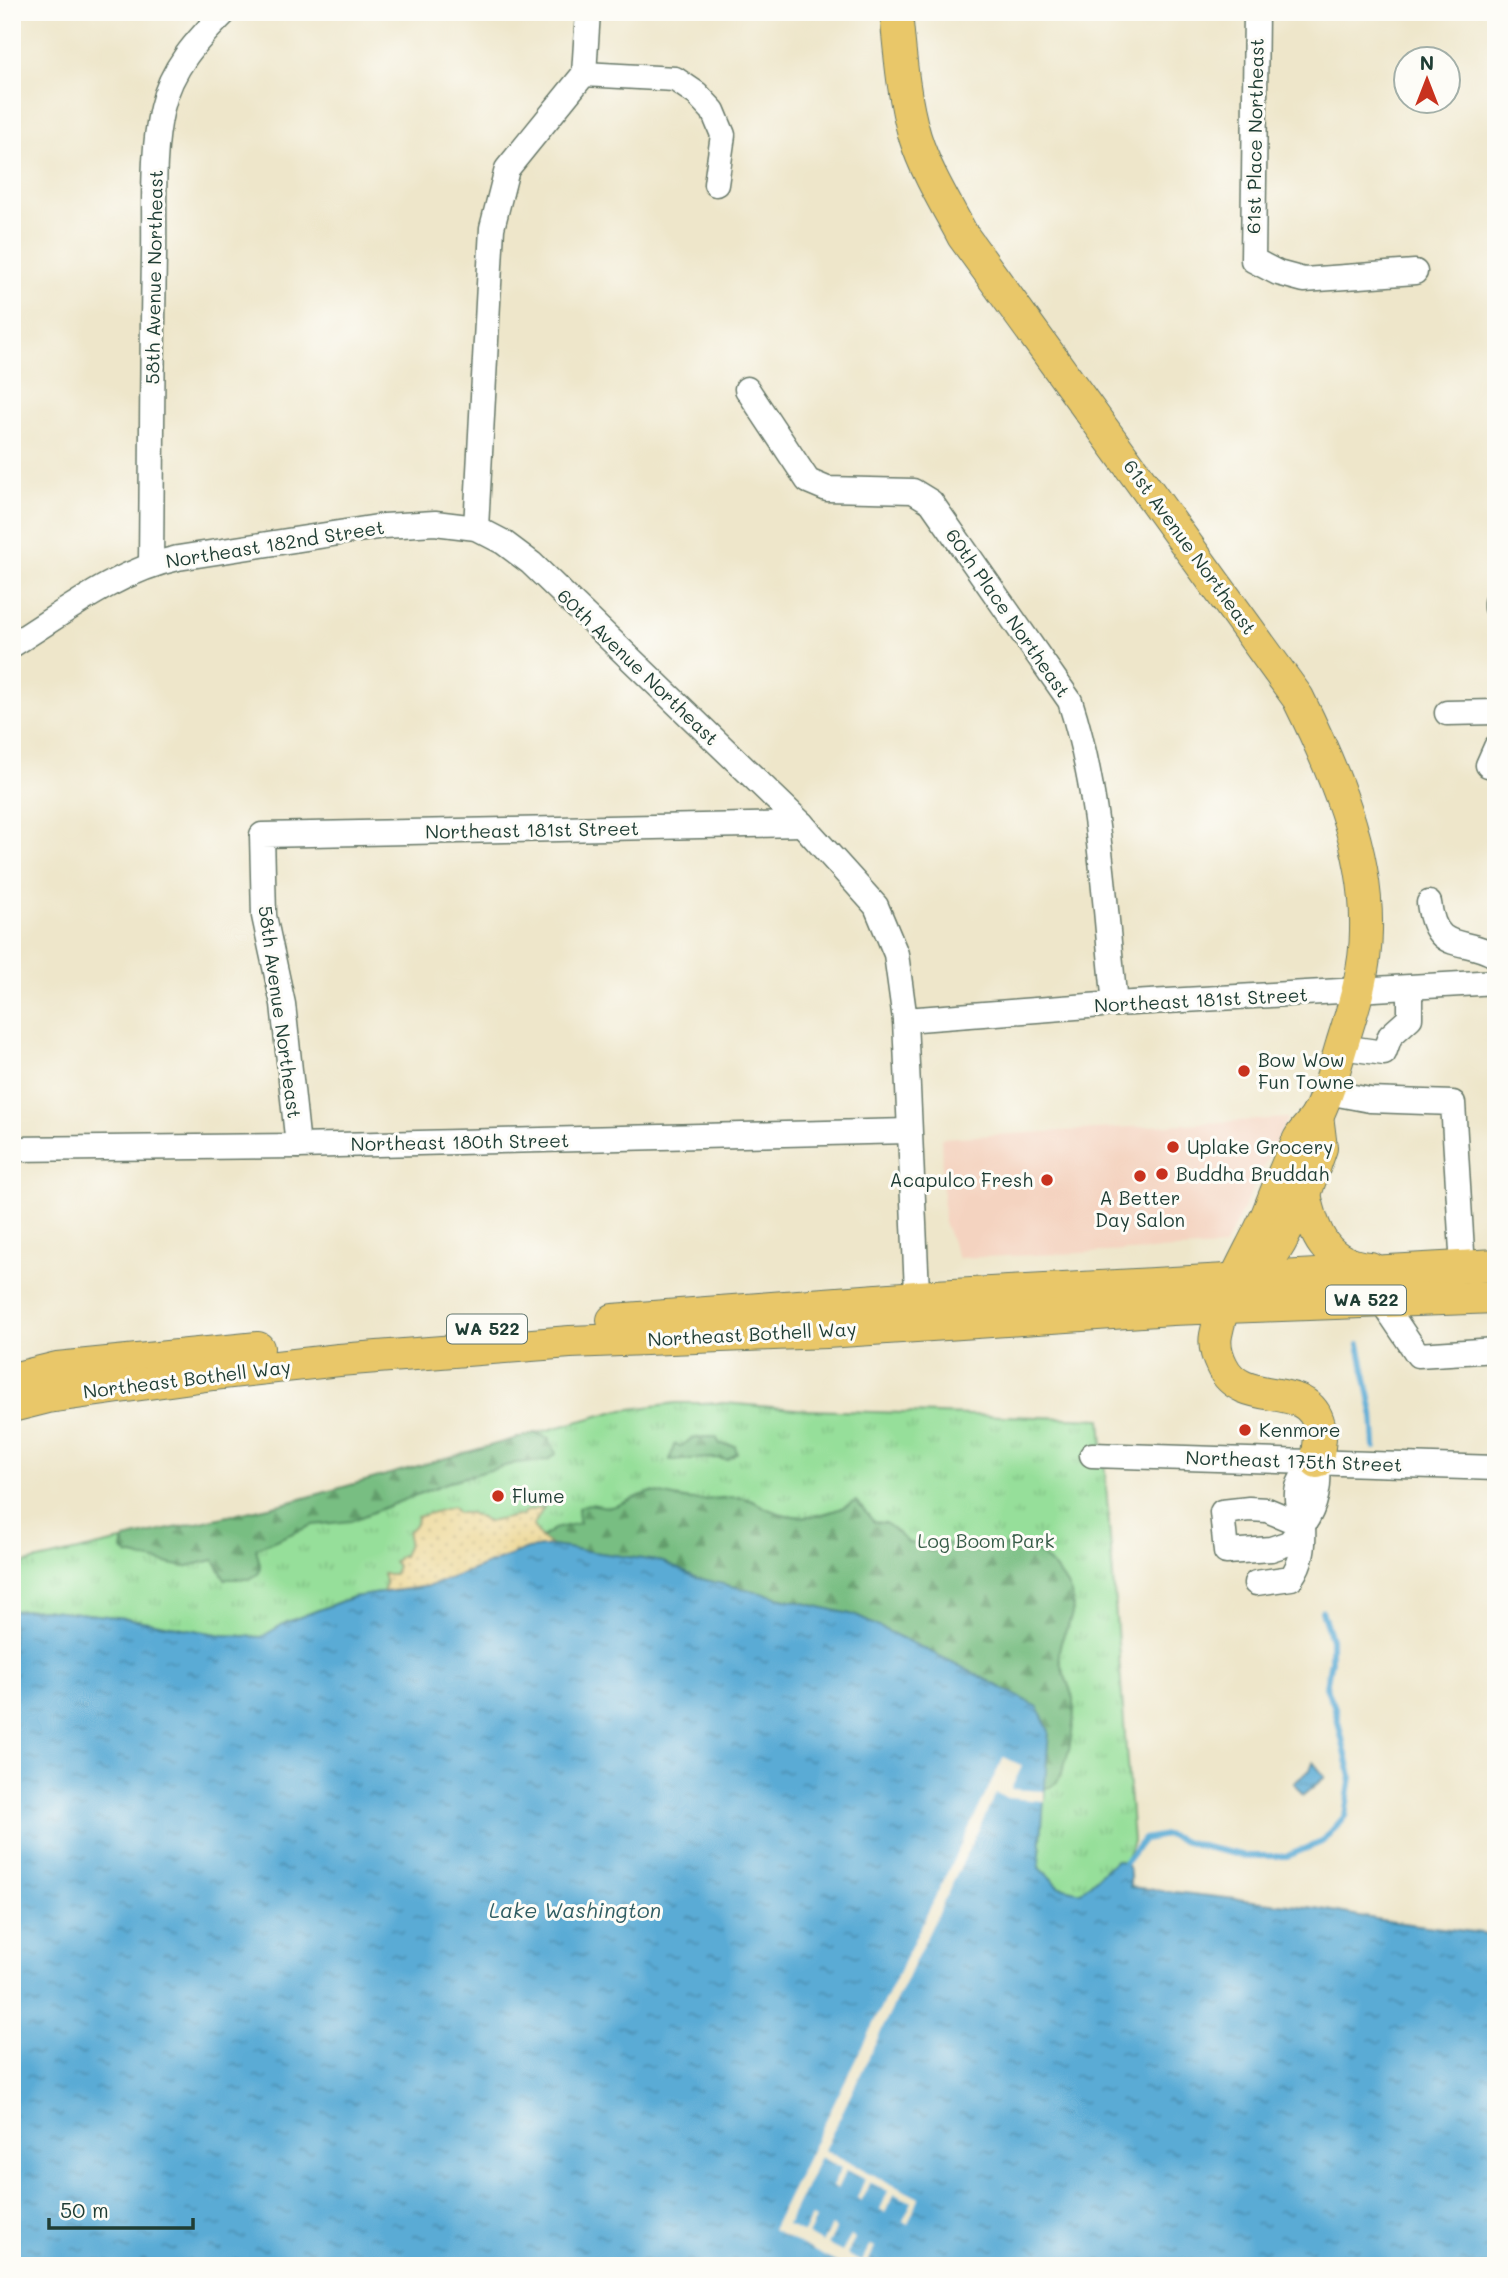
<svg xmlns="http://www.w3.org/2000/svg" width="1508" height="2278" viewBox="0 0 1508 2278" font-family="Mali,sans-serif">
	<defs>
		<pattern id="grass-tufts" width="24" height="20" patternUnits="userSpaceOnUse" patternTransform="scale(1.75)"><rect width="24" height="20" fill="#96df9a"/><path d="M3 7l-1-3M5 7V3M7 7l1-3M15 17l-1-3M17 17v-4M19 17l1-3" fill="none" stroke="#81c085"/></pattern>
		<pattern id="forest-firs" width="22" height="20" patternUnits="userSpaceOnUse" patternTransform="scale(1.75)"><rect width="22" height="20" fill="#78be82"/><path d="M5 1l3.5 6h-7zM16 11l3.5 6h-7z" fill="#629c6b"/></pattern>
		<pattern id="sand-dots" width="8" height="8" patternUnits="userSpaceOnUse" patternTransform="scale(1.75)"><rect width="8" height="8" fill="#eeda9e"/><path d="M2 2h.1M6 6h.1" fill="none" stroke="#ccbc89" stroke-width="1.8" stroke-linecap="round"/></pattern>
		<pattern id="water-ripples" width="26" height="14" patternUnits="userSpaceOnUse" patternTransform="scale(1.75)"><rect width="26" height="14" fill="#5aabd5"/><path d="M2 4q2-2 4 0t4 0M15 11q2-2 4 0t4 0" fill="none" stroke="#4a8cae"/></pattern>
	</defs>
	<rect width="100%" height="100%" fill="#fdfcf7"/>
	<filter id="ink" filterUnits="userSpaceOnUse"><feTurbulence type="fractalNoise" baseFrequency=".0143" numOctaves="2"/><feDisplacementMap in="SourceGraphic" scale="14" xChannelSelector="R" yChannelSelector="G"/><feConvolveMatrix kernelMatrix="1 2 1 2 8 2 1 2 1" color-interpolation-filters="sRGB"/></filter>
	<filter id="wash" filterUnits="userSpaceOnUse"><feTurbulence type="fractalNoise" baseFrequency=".00686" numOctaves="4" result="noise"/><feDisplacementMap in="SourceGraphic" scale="28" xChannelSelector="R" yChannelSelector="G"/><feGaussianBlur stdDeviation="1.57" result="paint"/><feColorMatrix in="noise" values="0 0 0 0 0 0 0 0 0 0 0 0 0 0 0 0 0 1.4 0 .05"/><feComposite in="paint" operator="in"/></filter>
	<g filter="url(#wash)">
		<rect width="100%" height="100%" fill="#eee6ca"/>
		<path fill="#f4d3c0" d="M1288,1118L1224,1247L958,1258L944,1222L941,1138Z"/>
		<path fill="url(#grass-tufts)" stroke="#5a8e67" stroke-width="2" d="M676,1403H724L807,1410L1101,1419L1133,1841L1125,1863L1116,1860L1081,1892L1060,1887L1039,1867L1044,1791L430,1586L352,1597L287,1622L262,1637L223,1635L125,1618L42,1609L12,1611V1566L287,1503L616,1411Z"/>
		<g fill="url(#forest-firs)" stroke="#4c7e5b" stroke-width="2">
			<path d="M535,1433L549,1438L556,1454L548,1460L516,1463L454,1480L351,1521L313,1525L256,1548L260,1565L259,1573L250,1579H225L214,1560L184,1567L128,1555L122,1549L124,1539L287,1503Z"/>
			<path d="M703,1437H716L720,1444L735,1446L737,1453L727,1460L715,1458L670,1460L674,1445L681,1446L691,1439Z"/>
			<path d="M652,1492C668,1495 683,1501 700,1500C714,1500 729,1495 743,1498C754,1500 763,1507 773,1511C801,1522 830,1515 856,1501L874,1522L886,1523L909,1543L1033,1547C1047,1561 1068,1578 1072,1598C1077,1620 1059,1634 1059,1654C1060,1671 1071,1685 1073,1700C1077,1717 1067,1778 1052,1786C1045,1790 1033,1788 1025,1788L954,1663L854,1615L697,1578L663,1562L552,1546L541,1538L554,1529L579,1523L578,1508C593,1500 595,1507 610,1507C619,1507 638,1494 652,1492Z"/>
		</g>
		<path fill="url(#sand-dots)" stroke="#868c69" stroke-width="2" d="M452,1507L458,1513H470L488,1522L523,1515L524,1512L544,1507L533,1526L541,1538L552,1546L528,1549L430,1586L383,1592L386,1584L383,1574H394L397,1566L394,1562L401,1555L403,1556L408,1543V1532L416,1524L417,1517Z"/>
		<g fill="url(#water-ripples)" stroke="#3c7484" stroke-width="2">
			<path d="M552,1546L663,1562L697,1578L854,1615L954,1663L1038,1707L1049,1731L1039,1867L1060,1887L1081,1892L1116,1860C1133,1866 1130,1871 1130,1887L1316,1908L1387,1921L1496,1935V2266H12V1611L42,1609L125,1618L223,1635L261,1637L287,1622L353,1597L430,1586L528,1549Z"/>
			<path d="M1313,1762L1325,1777L1303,1795L1294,1783L1310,1770Z"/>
		</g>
		<path fill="#eee6ca" d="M1004,1757L1022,1766L1011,1789L1044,1791V1801L1007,1798L996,1793L824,2150L919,2198L908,2224L903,2221L912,2202L894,2194L885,2213L880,2210L888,2191L870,2182L861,2201L857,2198L865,2179L846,2170L837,2189L832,2187L841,2168L820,2157L787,2225L803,2233L811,2217L816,2219L808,2235L822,2243L831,2226L836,2229L828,2245L842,2252L851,2236L855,2238L847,2255L862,2262L870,2245L875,2247L867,2264L869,2266H844L772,2230Z"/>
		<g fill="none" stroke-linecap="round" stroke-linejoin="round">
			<g stroke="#5aabd5" stroke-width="6">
				<path d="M1359,1344L1373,1413L1375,1447"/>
				<path d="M1125,1863L1144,1839L1166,1835L1200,1846L1245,1856H1287L1322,1842L1345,1816L1351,1776L1334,1705L1326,1687L1331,1660V1639L1322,1611"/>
			</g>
		</g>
	</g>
	<g filter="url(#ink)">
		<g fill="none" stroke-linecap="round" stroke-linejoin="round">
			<g stroke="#677868" stroke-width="27">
				<g id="minor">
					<path d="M1256,12L1253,260L1278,273L1304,280L1415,272"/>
					<path d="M584,74L675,79L697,94L713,111L723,135L716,184"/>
					<path d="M747,389L808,481L827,489L913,491L931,502L1070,701C1101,796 1104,904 1115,1004"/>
					<path d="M476,528L492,228L507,169L584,74L588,12"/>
					<path d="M151,564C152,461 152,359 154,256C155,208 151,155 162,108C171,68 197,40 225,12"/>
					<path d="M1496,602V608"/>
					<path d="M12,645C65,612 117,571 178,558L384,526L435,523L476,528L503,542L531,563L802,824L876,906L896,954L905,1020L918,1314"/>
					<path d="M1447,713L1496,712"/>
					<path d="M1488,765L1496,747"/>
					<path d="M1429,903C1436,956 1464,936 1496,956"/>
					<path d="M905,1020L1115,1004L1496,982"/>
					<path d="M1341,1047L1384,1053L1390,1036L1410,1018V988"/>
					<path d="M1327,1092L1370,1100L1453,1103L1463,1268"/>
					<path d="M298,1146L283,1004L264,916L262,835L802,824"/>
					<path d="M12,1149L298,1146L908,1131"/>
					<path d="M1381,1300L1418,1355L1496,1350"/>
					<path d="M1092,1455L1496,1468"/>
					<path d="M1317,1462C1321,1484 1316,1507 1303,1525C1294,1496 1292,1483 1317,1462Z"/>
					<path d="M1249,1509L1267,1510L1303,1525L1289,1543L1271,1549L1226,1552L1222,1512Z"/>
					<path d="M1256,1583L1291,1578C1303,1561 1304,1546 1303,1525"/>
				</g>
			</g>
			<g stroke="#677868" stroke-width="34">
				<g id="major">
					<path d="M896,12C900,54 903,97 915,137C926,172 946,204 963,236L1298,698C1333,769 1368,849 1366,930C1366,969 1354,1006 1342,1044C1335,1067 1329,1092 1318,1114C1313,1123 1304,1130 1299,1139C1287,1163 1278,1188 1268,1213C1251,1252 1224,1292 1216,1335C1214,1345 1217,1356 1222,1366C1243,1410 1308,1378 1319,1425C1322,1436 1318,1450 1317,1462"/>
					<path d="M1305,1194C1313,1233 1326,1265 1370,1268"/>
					<path d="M1250,1291L1280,1243L1305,1194L1321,1148L1317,1115"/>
					<path d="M613,1320L917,1297L1496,1265"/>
					<path d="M12,1379L57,1368L258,1348"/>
					<path d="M12,1406L48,1397L213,1374L339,1360L570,1342L826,1332L1172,1309L1496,1297"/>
				</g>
			</g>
			<use href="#minor" stroke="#fff" stroke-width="24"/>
			<use href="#major" stroke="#e9c769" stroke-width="32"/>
		</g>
	</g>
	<g fill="#c8321e" stroke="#fdfcf7" stroke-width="2.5">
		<circle cx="1244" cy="1071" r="7"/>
		<circle cx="1173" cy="1147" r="7"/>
		<circle cx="1162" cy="1174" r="7"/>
		<circle cx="1140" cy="1176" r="7"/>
		<circle cx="1047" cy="1180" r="7"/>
		<circle cx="1245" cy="1430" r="7"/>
		<circle cx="498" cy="1496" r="7"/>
	</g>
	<g text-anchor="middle" stroke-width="6" stroke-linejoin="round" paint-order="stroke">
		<g fill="#fdfcf7" stroke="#62766e" stroke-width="2">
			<rect x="1326" y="1285.5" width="80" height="29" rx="5"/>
			<rect x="447" y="1314.5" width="80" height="29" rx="5"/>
		</g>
		<g font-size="18" font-weight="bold" fill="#1f3d34">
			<text x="1366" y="1306">WA 522</text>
			<text x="487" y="1335">WA 522</text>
		</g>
		<g font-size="19" fill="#1f3d34" stroke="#fdfcf7">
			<text transform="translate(1255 136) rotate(-89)" y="7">61st Place Northeast</text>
			<text transform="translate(154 277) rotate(-89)" y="7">58th Avenue Northeast</text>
			<text transform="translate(275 544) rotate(-9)" y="7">Northeast 182nd Street</text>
			<text transform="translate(1190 547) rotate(54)" y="7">61st Avenue Northeast</text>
			<text transform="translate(1008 613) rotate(55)" y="7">60th Place Northeast</text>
			<text transform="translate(638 667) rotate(44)" y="7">60th Avenue Northeast</text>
			<text transform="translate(532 830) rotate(-1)" y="7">Northeast 181st Street</text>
			<text transform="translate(1201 1000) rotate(-3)" y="7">Northeast 181st Street</text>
			<text transform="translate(280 1012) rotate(82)" y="7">58th Avenue Northeast</text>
			<text transform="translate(460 1142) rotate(-1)" y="7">Northeast 180th Street</text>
			<text transform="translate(752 1334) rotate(-3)" y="7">Northeast Bothell Way</text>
			<text transform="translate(187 1379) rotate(-7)" y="7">Northeast Bothell Way</text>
			<text transform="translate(1294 1461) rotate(2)" y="7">Northeast 175th Street</text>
		</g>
		<g font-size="19" fill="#1f3d34" stroke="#fdfcf7" text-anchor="start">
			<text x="1258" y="1067">Bow Wow<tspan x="1258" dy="22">Fun Towne</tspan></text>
			<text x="1187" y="1154">Uplake Grocery</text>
			<text x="1176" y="1181">Buddha Bruddah</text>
			<text x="1033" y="1187" text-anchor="end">Acapulco Fresh</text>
			<text x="1140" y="1205" text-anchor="middle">A Better<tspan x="1140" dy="22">Day Salon</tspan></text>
			<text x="1259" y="1437">Kenmore</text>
			<text x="512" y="1503">Flume</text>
		</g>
		<g font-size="19" fill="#375d48" stroke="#fdfcf7">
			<text x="986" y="1548">Log Boom Park</text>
		</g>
		<g font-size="21" font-style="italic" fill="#315e64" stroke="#fdfcf7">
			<text x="575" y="1918">Lake Washington</text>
		</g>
	</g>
	<rect width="1508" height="2278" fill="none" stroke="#fdfcf7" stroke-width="42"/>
	<g transform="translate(1427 80)"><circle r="33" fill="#fdfcf7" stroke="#a4b0a9" stroke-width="2"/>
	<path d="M0-5L12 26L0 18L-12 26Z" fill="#c8321e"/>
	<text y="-10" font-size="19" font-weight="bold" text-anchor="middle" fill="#1f3d34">N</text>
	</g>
	<path d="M49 2218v10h144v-10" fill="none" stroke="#1f3d34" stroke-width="3.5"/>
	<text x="60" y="2218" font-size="21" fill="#1f3d34" stroke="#fdfcf7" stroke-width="5" paint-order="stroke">50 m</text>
</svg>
